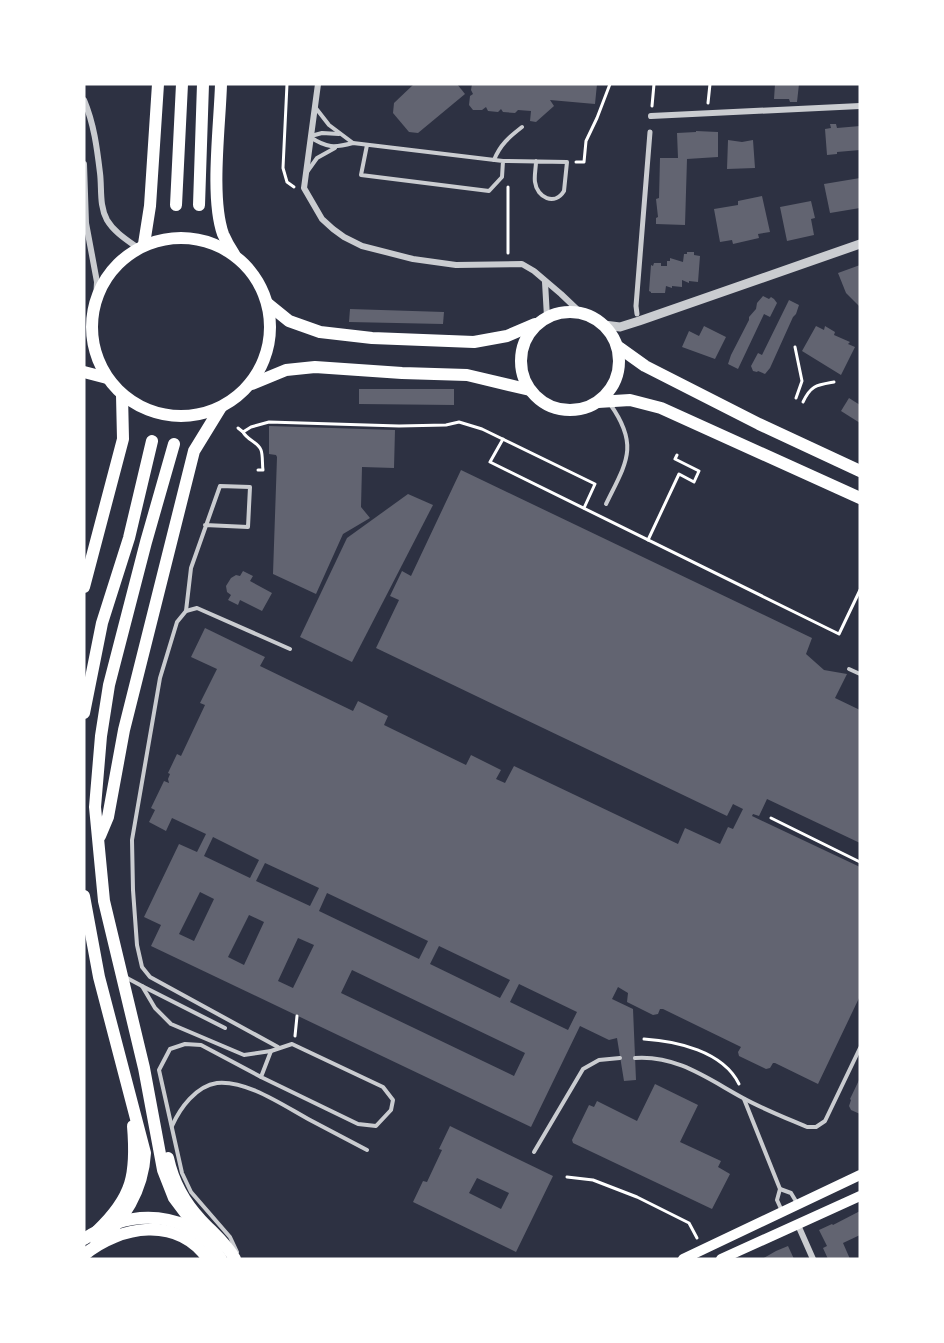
<svg xmlns="http://www.w3.org/2000/svg" width="944" height="1343" viewBox="0 0 944 1343" font-family="Ubuntu,sans-serif">
	<rect width="100%" height="100%" fill="#2d3142"/>
	<g fill="#626471" fill-rule="evenodd">
		<path d="M414,84H457L465,94L418,133L409,132L393,113L394,103Z"/>
		<path d="M472,84H597L595,104L550,100L554,106L536,122L530,121L531,111L518,110L515,113L503,112L501,109L498,112L488,111L486,107L482,110H473L469,105L470,96L473,94L471,90Z"/>
		<path d="M775,84H799L797,102H790L789,99H774Z"/>
		<path d="M830,124H836L837,128L860,126V150L837,152V154L827,155L825,129L831,128Z"/>
		<path d="M696,131L718,132V157L687,159L685,225L656,224V218L658,217L656,199L659,198L660,158H678L677,133L696,132Z"/>
		<path d="M728,140L742,142L753,140L755,168L727,169Z"/>
		<path d="M860,178V208L830,213L824,184Z"/>
		<path d="M762,196L770,232L758,234L759,238L733,244L732,240L720,242L714,209L738,205V201Z"/>
		<path d="M811,201L815,218L811,219L814,235L787,241L780,207Z"/>
		<path d="M687,252H694V255L700,256L698,282L689,281V283L682,280V287L672,286V288L666,286L665,293H651V292L649,291L651,265L653,266L654,263H661V266H667V261H670V258L683,262L684,254H687Z"/>
		<path d="M860,265V307L846,293L838,273Z"/>
		<path d="M763,296L769,299L771,297L774,299L777,303L770,317L764,314L738,369L728,364L731,355L749,320V317L756,309L757,303Z"/>
		<path d="M789,300L799,305L796,314L793,317L770,368L765,374L758,371L757,372L753,371L751,366L758,353L762,355Z"/>
		<path d="M350,309L444,312L443,324L349,322Z"/>
		<path d="M704,326L726,337L715,359L682,347L689,331L699,336Z"/>
		<path d="M816,326L824,330L825,326L835,332L834,335L850,342L848,344L855,347L841,375L802,351Z"/>
		<path d="M359,389H454V405L359,404Z"/>
		<path d="M849,398L860,405V423L841,411Z"/>
		<path d="M269,426L395,430L394,468L362,467L361,507L370,518L343,534L316,594L273,574L277,457L276,455L269,454Z"/>
		<path d="M461,470L812,638L806,654L824,670L847,674L835,698L860,710V843L767,799L759,816L753,814L752,816L860,867V996L818,1084L775,1063H773L770,1068L766,1069L739,1056L738,1052L741,1047L739,1046L663,1009H660L658,1014L653,1015L627,1002L628,993L618,987L612,999L633,1009L636,1080L624,1081L617,1038L609,1040L580,1026L531,1127L151,946L161,925L144,917L179,844L197,852L206,834L172,818L166,831L149,822L155,810L151,808L164,781L169,783L168,779L170,774L168,773L177,754L181,756L205,705L200,703L217,669L191,657L205,628L265,657L260,666L353,711L358,701L388,716L384,725L466,765L471,755L501,770L496,779L505,783L514,766L678,844L685,828L720,844L728,827L733,829L743,809L733,804L727,816L376,648L399,600L390,596L402,571L411,576ZM213,837L259,860L250,878L204,856ZM265,863L319,888L310,906L256,881ZM200,892L214,899L194,941L179,934ZM327,893L428,941L419,959L319,911ZM249,915L264,922L244,965L228,957ZM298,938L314,945L293,988L278,981ZM439,946L510,980L500,998L430,964ZM352,970L525,1053L514,1076L341,993ZM519,984L577,1012L568,1030L510,1002Z"/>
		<path d="M408,494L433,505L352,662L300,637L347,538Z"/>
		<path d="M243,571L253,576L250,581L272,593L262,611L240,600L238,605L228,600L231,595L227,592L226,586L231,578L236,575L240,576Z"/>
		<path d="M860,1078V1114L851,1110L849,1106L851,1100L850,1099Z"/>
		<path d="M655,1084L698,1105L680,1142L721,1161L718,1167L730,1174L712,1209L573,1143L572,1140L589,1105L594,1107L597,1101L637,1121Z"/>
		<path d="M450,1126L553,1176L516,1252L413,1202L423,1181L427,1182L434,1167L442,1150L439,1149ZM477,1178L509,1193L501,1209L469,1193Z"/>
		<path d="M860,1211V1235L843,1243L850,1259H828L823,1248L827,1246L819,1230L832,1224L833,1225Z"/>
		<path d="M788,1246L794,1259H762L776,1251Z"/>
	</g>
	<g fill="none" stroke-linecap="round" stroke-linejoin="round">
		<g stroke="#fff" stroke-width="3">
			<path d="M287,84L283,168L287,182L294,187"/>
			<path d="M708,103L710,84"/>
			<path d="M652,106L654,84"/>
			<path d="M576,162H584L586,141L597,118L610,84"/>
			<path d="M508,187V253"/>
			<path d="M795,347L802,381L796,398"/>
			<path d="M803,402C811,385 817,385 834,382"/>
			<path d="M238,428L243,432"/>
			<path d="M503,439L490,462L839,634L860,590"/>
			<path d="M258,470H263C262,464 263,455 261,450C258,442 247,440 243,432L251,427L269,422L399,426L446,425L459,422L482,429L595,484L584,508"/>
			<path d="M648,540L679,474L694,482L699,471L675,459L677,455"/>
			<path d="M771,818L860,862"/>
			<path d="M295,1036L297,1016"/>
			<path d="M644,1039C676,1041 723,1051 739,1084"/>
			<path d="M567,1177L593,1180L637,1197L689,1223L697,1238"/>
		</g>
		<g stroke="#caccd0" stroke-width="4">
			<path d="M315,107L329,125L353,143"/>
			<path d="M311,136L322,133L339,134"/>
			<path d="M310,137C327,148 334,148 353,143L503,161L502,177L489,191L361,175L367,145"/>
			<path d="M494,160C500,145 509,137 522,127"/>
			<path d="M503,161L567,162L564,191C555,206 537,198 535,182C534,176 536,168 536,161"/>
			<path d="M307,172L317,158L335,148"/>
			<path d="M606,504C626,463 640,446 610,404"/>
			<path d="M186,611L191,568L220,486L250,487L248,527L205,525"/>
			<path d="M849,669L860,674"/>
			<path d="M127,978L142,986L155,1008L171,1024L244,1055L271,1051"/>
			<path d="M142,986L225,1028"/>
			<path d="M292,1044L383,1087L393,1100L391,1110L376,1126L358,1124L261,1077L271,1051Z"/>
			<path d="M278,1047L150,977L142,967L137,945L133,890L132,840L160,678L177,622L186,611L197,608L290,649"/>
			<path d="M635,1058C677,1055 708,1079 743,1098C763,1109 786,1118 807,1127H816L825,1121L860,1048"/>
			<path d="M744,1099L780,1189L777,1200L782,1211"/>
			<path d="M172,1126C180,1108 196,1086 217,1083C247,1080 284,1106 310,1120C329,1130 348,1140 367,1150"/>
			<path d="M534,1152L583,1069L599,1060L620,1058"/>
			<path d="M780,1189L791,1193L797,1203"/>
			<path d="M237,1252L230,1237L191,1192L182,1173L159,1070L170,1049L185,1044L201,1045L261,1077"/>
		</g>
		<path stroke="#caccd0" stroke-width="5" d="M637,314L636,306L650,132"/>
		<g stroke="#caccd0" stroke-width="6">
			<path d="M318,84L304,188L322,219L333,229L344,237L362,246L413,259L456,265L522,264L534,271L561,294L581,313"/>
			<path d="M84,100C94,124 97,148 100,173C102,189 99,205 107,220C114,232 127,240 138,248"/>
			<path d="M651,116L860,106"/>
			<path d="M84,164L86,223L97,282L96,301"/>
			<path d="M545,282L547,317"/>
			<path d="M798,1225L813,1259"/>
		</g>
		<path stroke="#caccd0" stroke-width="9" d="M604,325L620,327L639,321L860,244"/>
		<g stroke="#fff" stroke-width="10">
			<path d="M683,1259L860,1175"/>
			<path d="M721,1259L860,1196"/>
		</g>
		<g stroke="#fff" stroke-width="12">
			<path d="M221,84C220,124 210,197 223,234C226,241 230,248 234,254"/>
			<path d="M176,205L182,84"/>
			<path d="M199,205L203,84"/>
			<path d="M144,244L150,206L158,84"/>
			<path d="M268,304L289,321L320,332L372,338L474,342L507,336L535,324"/>
			<circle cx="570" cy="361" r="49"/>
			<path d="M617,346L645,366L759,424L860,471"/>
			<path d="M252,384L286,370L315,367L402,373L467,375L530,390"/>
			<path d="M598,402L630,400L661,408L860,498"/>
			<path d="M174,444L146,542L109,685L101,736L95,807L104,901L144,1068L163,1170L174,1198L201,1234"/>
			<path d="M84,587L123,439L122,395"/>
			<path d="M84,713L102,623L129,538L152,441"/>
			<path d="M100,836L108,817L124,730L194,451L221,407"/>
			<path d="M84,896L99,977L145,1153C143,1190 124,1221 96,1244"/>
			<path d="M168,1158C173,1181 185,1203 201,1220C213,1233 226,1243 235,1259"/>
			<path d="M97,1231C133,1197 137,1174 133,1126"/>
		</g>
		<g stroke="#fff" stroke-width="12">
			<circle cx="181" cy="327" r="89"/>
			<path d="M84,372L107,378"/>
			<path d="M84,1239C131,1208 189,1208 221,1259"/>
			<path d="M84,1255C121,1225 177,1216 208,1259"/>
		</g>
	</g>
	<rect width="944" height="1343" fill="none" stroke="#ffffff" stroke-width="171"/>
</svg>
